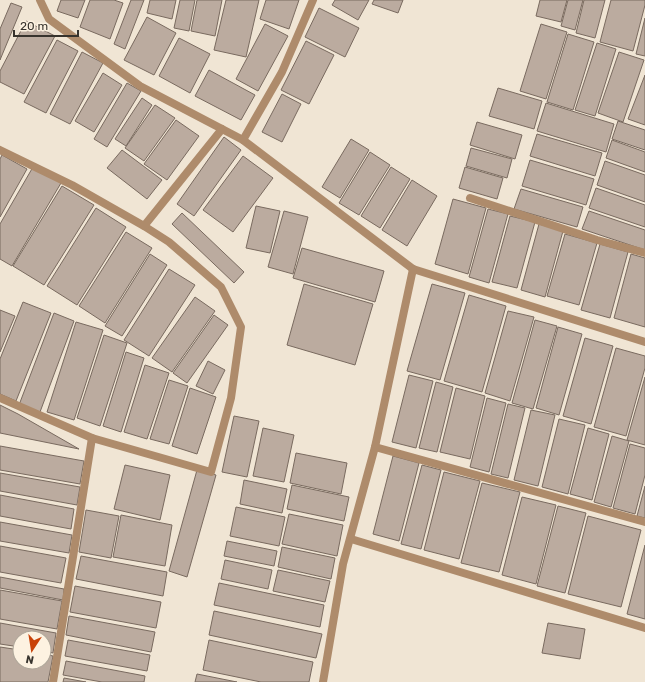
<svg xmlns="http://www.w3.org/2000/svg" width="645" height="682" viewBox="0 0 645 682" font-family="Rubik,sans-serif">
	<rect width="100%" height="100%" fill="#f0e5d4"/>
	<g fill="#bbab9f" stroke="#796a5f">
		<path d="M61,0H85L78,18L57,11Z"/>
		<path d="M90,0H114L123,3L110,39L80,27Z"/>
		<path d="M131,0H144L125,49L114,44Z"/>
		<path d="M150,0H176L172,19L147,13Z"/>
		<path d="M180,0H195L189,31L174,28Z"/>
		<path d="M197,0H222L215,36L191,31Z"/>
		<path d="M226,0H259L246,57L214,50Z"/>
		<path d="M266,0H299L289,29L260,19Z"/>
		<path d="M335,0H369L358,20L332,5Z"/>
		<path d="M374,0H403L398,13L372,4Z"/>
		<path d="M540,0H567L561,22L536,16Z"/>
		<path d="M568,0H583L575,30L561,26Z"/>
		<path d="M584,0H605L595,38L576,33Z"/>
		<path d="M611,0H645V5L633,51L600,42Z"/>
		<path d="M11,3L22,7L0,60V29Z"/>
		<path d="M319,8L359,28L345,57L305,37Z"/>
		<path d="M147,17L176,33L154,75L124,60Z"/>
		<path d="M645,18V56L636,54Z"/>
		<path d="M26,21L55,36L24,94L0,82V71Z"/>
		<path d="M265,24L288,36L258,91L236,79Z"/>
		<path d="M541,24L567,32L546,99L520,91Z"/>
		<path d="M568,34L594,42L573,110L547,102Z"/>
		<path d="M179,38L210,54L190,93L159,76Z"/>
		<path d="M57,40L78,51L46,113L24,102Z"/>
		<path d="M306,41L334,55L309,104L281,90Z"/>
		<path d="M597,43L616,49L595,116L575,110Z"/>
		<path d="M82,52L103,63L70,124L50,114Z"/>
		<path d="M619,52L644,60L623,122L598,113Z"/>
		<path d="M209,70L255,95L241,120L195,96Z"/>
		<path d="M103,73L122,85L94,132L75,121Z"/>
		<path d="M645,75V125L628,119Z"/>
		<path d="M127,83L141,91L107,147L94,139Z"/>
		<path d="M498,88L542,101L534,129L489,116Z"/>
		<path d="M282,94L301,104L282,142L262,132Z"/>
		<path d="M142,98L152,105L126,146L115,139Z"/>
		<path d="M546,103L614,124L606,152L537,131Z"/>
		<path d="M155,105L175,118L144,161L125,148Z"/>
		<path d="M176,120L199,136L167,180L144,164Z"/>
		<path d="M618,121L645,130V150L612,139Z"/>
		<path d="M477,122L522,135L515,159L470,145Z"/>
		<path d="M537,134L602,153L595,176L530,156Z"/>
		<path d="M224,137L241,150L194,216L177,204Z"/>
		<path d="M351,139L369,150L340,198L322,187Z"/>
		<path d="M612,140L645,152V172L606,158Z"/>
		<path d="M471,148L512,159L507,178L466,166Z"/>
		<path d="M122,150L162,180L147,199L107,168Z"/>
		<path d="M370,152L390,165L359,215L339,203Z"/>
		<path d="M2,155L27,169L0,217V159Z"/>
		<path d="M243,156L273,178L233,232L203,210Z"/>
		<path d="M530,160L594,179L586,205L522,186Z"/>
		<path d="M605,161L645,175V202L597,185Z"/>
		<path d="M33,167L61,183L12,266L0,259V224Z"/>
		<path d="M391,167L410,179L380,228L361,216Z"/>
		<path d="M465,167L503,178L497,199L459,188Z"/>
		<path d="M412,180L437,196L407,246L382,230Z"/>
		<path d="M62,186L94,205L44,285L13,266Z"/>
		<path d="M596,188L645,205V227L589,208Z"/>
		<path d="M521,189L583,207L577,227L514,209Z"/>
		<path d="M453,199L486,208L468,274L435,264Z"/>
		<path d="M256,206L280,211L270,253L246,248Z"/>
		<path d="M96,208L126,227L77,305L47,286Z"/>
		<path d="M488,209L508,214L489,283L469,277Z"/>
		<path d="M284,211L308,217L293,274L268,267Z"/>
		<path d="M589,211L645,230V250L582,229Z"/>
		<path d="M182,213L244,272L234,283L172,224Z"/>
		<path d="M510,216L535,222L517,288L492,282Z"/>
		<path d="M539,224L563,231L545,297L521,290Z"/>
		<path d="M126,232L152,248L105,323L79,306Z"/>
		<path d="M565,234L597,243L579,305L547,296Z"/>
		<path d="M600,244L628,252L610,318L581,310Z"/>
		<path d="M302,248L384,271L375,302L293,278Z"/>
		<path d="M150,254L167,265L122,336L105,326Z"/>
		<path d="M631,254L645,258V327L614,318Z"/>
		<path d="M169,269L195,285L149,356L124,340Z"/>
		<path d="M304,284L373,304L355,365L287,345Z"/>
		<path d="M432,284L465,293L440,380L407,371Z"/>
		<path d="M469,295L506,306L482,392L444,381Z"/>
		<path d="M195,297L215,311L172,372L152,358Z"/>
		<path d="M23,302L51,313L16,401L0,394V359Z"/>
		<path d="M0,310L15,316L0,352Z"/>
		<path d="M508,311L534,317L510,401L485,393Z"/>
		<path d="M54,313L74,321L40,412L19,405Z"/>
		<path d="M214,315L228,325L187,383L173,373Z"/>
		<path d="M535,320L557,326L533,409L512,403Z"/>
		<path d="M76,322L103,330L74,420L47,412Z"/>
		<path d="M558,327L582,334L559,415L536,408Z"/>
		<path d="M104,335L127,343L100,426L77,418Z"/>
		<path d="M585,338L613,346L591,424L563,416Z"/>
		<path d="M616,348L645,356V368L626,436L594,427Z"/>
		<path d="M126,352L144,358L121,432L103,426Z"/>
		<path d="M208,361L225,370L213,394L196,386Z"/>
		<path d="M145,365L169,373L147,439L124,432Z"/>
		<path d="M409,375L433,381L416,448L392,442Z"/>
		<path d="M645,377V445L627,440Z"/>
		<path d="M169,380L188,386L169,444L150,439Z"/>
		<path d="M436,382L453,387L437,452L419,448Z"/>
		<path d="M190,388L216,397L197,454L172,446Z"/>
		<path d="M456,388L485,396L470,459L440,452Z"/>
		<path d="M487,398L506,403L489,472L470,467Z"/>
		<path d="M508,404L525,408L508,478L491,474Z"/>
		<path d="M0,405L18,414L79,449L0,433Z"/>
		<path d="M531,410L555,415L538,486L514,480Z"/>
		<path d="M234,416L259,421L247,477L222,472Z"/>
		<path d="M559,419L585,425L568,494L542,487Z"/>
		<path d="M263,428L294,435L284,482L253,476Z"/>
		<path d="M588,428L609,434L592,500L570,494Z"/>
		<path d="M612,436L629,441L611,507L594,502Z"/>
		<path d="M630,444L645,448V475L635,514L613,508Z"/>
		<path d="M0,446L84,461L80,484L0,470Z"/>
		<path d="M296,453L347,463L341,494L290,483Z"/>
		<path d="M393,456L419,463L399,541L373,534Z"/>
		<path d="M125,465L170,475L160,520L114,509Z"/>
		<path d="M422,465L441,470L421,549L401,544Z"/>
		<path d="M197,470L216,475L187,577L169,571Z"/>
		<path d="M444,472L480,481L459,559L424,550Z"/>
		<path d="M0,473L80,487L77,505L0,491Z"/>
		<path d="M244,480L287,489L282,513L240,504Z"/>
		<path d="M482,483L520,492L499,572L461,563Z"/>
		<path d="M292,485L349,497L344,521L287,509Z"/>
		<path d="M645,486V518L637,516Z"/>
		<path d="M0,495L74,509L71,529L0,516Z"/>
		<path d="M522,497L556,505L536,584L502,575Z"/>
		<path d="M558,506L586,513L565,593L537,586Z"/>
		<path d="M236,507L285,517L279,546L230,536Z"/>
		<path d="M86,510L119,516L111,558L79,552Z"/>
		<path d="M289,514L343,525L337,556L282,544Z"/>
		<path d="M121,515L172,525L165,566L113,557Z"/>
		<path d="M588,516L641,530L621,607L568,594Z"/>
		<path d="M0,522L72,535L69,553L0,541Z"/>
		<path d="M227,541L277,551L274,566L224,556Z"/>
		<path d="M645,545V619L627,614Z"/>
		<path d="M0,546L66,558L61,583L0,572Z"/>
		<path d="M282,547L335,558L331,579L278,567Z"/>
		<path d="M81,556L167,572L163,596L76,579Z"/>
		<path d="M225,560L272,570L268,589L221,579Z"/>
		<path d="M278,570L330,581L325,602L273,591Z"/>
		<path d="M0,577L64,589L63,600L0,588Z"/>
		<path d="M219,583L324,605L320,627L214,605Z"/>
		<path d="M75,586L161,602L156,628L70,612Z"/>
		<path d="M0,590L62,601L57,629L0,619Z"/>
		<path d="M214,611L322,634L316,658L209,635Z"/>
		<path d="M69,616L155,632L151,652L66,635Z"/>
		<path d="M0,623L56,633L53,653L44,651V638H20V647L0,644Z"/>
		<path d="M548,623L585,629L580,659L542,653Z"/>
		<path d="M68,640L150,655L147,671L65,656Z"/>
		<path d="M209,640L313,662L309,682H261L203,670Z"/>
		<path d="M0,647L20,650V662H44V654L53,656L48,682H0Z"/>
		<path d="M66,661L145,676L144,682H102L63,675Z"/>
		<path d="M197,674L237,682H195Z"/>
		<path d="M64,678L86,682H63Z"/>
	</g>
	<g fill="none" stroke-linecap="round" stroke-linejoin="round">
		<g stroke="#ae8b6b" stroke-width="8">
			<path d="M40,0L49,19L140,86L243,140L413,269L645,342"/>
			<path d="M243,140L282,72L313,0"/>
			<path d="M0,150L72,185L144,226L169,242L221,287L241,327L231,398L211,472L92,438L0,398"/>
			<path d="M470,198L597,240L645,253"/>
			<path d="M144,226L222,129"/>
			<path d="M375,447L645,522"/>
			<path d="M351,539L645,628"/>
			<path d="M53,682L92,438"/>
			<path d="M323,682L343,564L375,447L413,269"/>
		</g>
	</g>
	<g transform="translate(32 650) rotate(192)"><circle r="19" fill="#fdf2e1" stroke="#aea699"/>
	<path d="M0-3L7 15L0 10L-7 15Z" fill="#c94208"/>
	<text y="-6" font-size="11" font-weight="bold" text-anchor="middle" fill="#37332d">N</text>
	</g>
	<path d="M14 30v6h64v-6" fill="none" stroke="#37332d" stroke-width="2"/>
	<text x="20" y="30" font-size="12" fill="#37332d" stroke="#fdf2e1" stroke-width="3" paint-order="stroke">20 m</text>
</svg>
